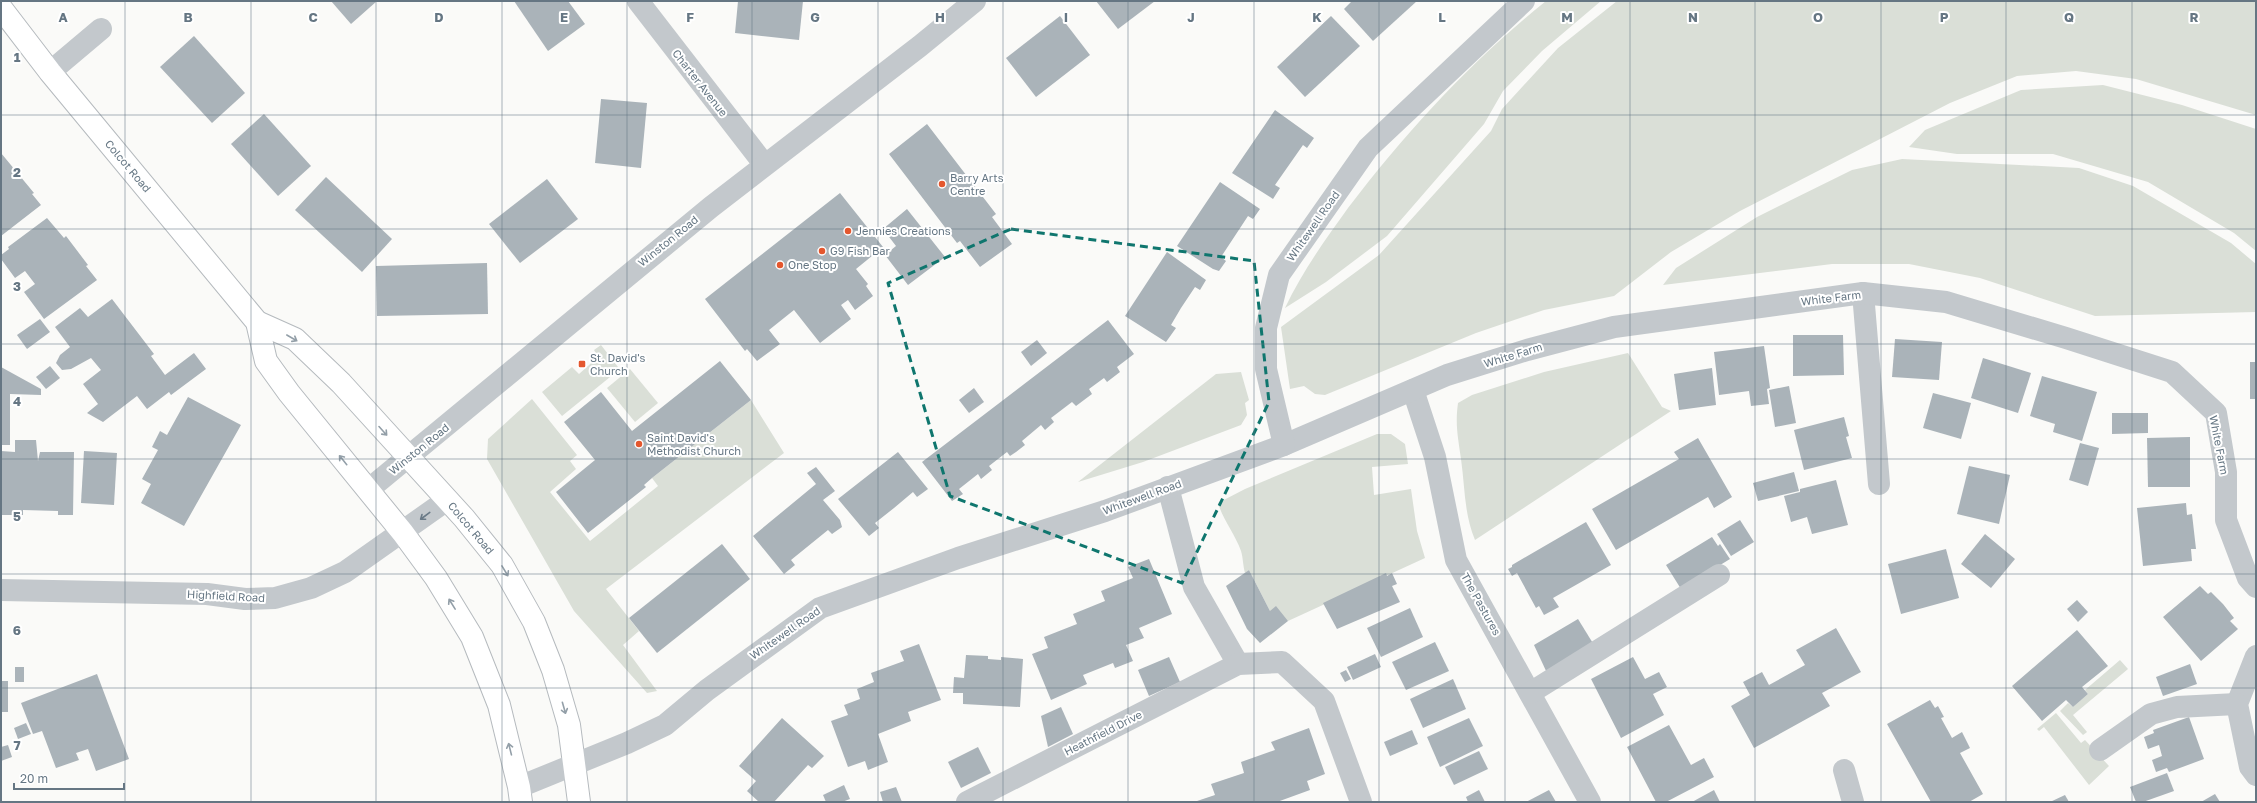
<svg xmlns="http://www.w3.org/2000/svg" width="2257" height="803" viewBox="0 0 2257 803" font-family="'Golos Text',sans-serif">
	<rect width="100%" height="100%" fill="#fafaf8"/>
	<g fill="#dadfd7">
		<path d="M1546,1H1601L1542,51L1503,91L1484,124L1387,236L1326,282L1285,308C1302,272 1325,240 1348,208C1406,132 1471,61 1546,1Z"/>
		<path d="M1617,1H2256V115L2136,79L2076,71L2017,76L1950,103L1740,211L1671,252L1614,296L1544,310L1476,333L1325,395L1315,394L1304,386L1290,389L1281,327L1379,255L1491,131L1502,109L1558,48Z"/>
		<path d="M2103,85L2182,105L2256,129V251L2234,233L2148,182L2053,154H1957L1909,147L1925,130L2021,90Z"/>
		<path d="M1902,159L2079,168L2133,186L2231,243L2256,264V312L2095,316L1980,278L1909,264H1832L1663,285L1676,268L1757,217L1852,170Z"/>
		<path d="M601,345L618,367L615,373L562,416L542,392L572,367L579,374L598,357L594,350Z"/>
		<path d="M1628,353L1662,407L1671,411L1475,540C1464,514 1465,487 1461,459C1458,437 1455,425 1458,403L1472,395L1544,372Z"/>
		<path d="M630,369L658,403L635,422L607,388Z"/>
		<path d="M1241,372L1249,400L1245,403L1247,415L1241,425L1143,462L1078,482L1216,374Z"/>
		<path d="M532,399L577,455L570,461L576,469L550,492L590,541L658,486L652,478L751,400L784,453L606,589L639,631L623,645L657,691L647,693L574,611L487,459L488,439Z"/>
		<path d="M1377,434H1391L1405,444L1408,464L1372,467L1374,495L1411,489L1417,531L1425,558L1288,621L1270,611L1249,570L1245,573C1243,566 1243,557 1241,551C1235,534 1223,520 1218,503L1245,489Z"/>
		<path d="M2120,660L2128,669L2073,715L2087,732L2083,735L2060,711L2068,703L2073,707L2088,694L2085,690Z"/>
		<path d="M2056,713L2081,743L2085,740L2109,766L2089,785L2044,727L2039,731L2037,729Z"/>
	</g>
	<g fill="#aab3b9">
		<path d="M331,1H377L351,24Z"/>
		<path d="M514,1H568L585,24L548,51Z"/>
		<path d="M738,1H803L799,40L735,33Z"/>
		<path d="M1096,1H1155L1118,29Z"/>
		<path d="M1352,1H1417L1373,41L1344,9Z"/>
		<path d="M1060,16L1090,55L1036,97L1006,58Z"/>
		<path d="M1331,16L1360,46L1305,97L1277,67Z"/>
		<path d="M194,36L245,93L212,123L160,67Z"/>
		<path d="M601,99L647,103L641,168L595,163Z"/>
		<path d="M1275,110L1314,138L1307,148L1303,145L1275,185L1280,188L1273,199L1232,173Z"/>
		<path d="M264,114L311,166L278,196L231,144Z"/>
		<path d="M927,124L996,214L992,217L1012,244L980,267L960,241L957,243L889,154Z"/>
		<path d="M1,153L34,193L32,194L41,205L1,236Z"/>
		<path d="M326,177L392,239L362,272L295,210Z"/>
		<path d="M547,179L578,219L520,263L489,224Z"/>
		<path d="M1220,182L1260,209L1253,219L1248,216L1221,257L1226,261L1219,271L1213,269L1177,246Z"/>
		<path d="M840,193L883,247L856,269L868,284L866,286L873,296L855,310L848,300L841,305L851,319L820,343L794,310L769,330L780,344L757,361L747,349L745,351L705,299Z"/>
		<path d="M907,209L945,257L908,285L885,255L896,246L883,229Z"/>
		<path d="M47,218L64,238L66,236L88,265L86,266L97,280L44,319L24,292L35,284L25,271L15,278L1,259V255L9,249L8,247Z"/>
		<path d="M1167,252L1206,280L1200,290L1195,287L1181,308L1171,325L1176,328L1166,342L1125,316Z"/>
		<path d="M487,263L488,314L377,316L376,266Z"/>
		<path d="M112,299L154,354L151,356L165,375L194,353L206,369L171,395L169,392L147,409L137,396L103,422L87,413L98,404L83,384L101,370L91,358L71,369L62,370L56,363L60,355L70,347L55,327L80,308L88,317Z"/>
		<path d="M40,319L50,332L27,349L17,335Z"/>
		<path d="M1108,320L1134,354L1117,367L1120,372L1107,382L1104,378L1089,389L1092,394L1076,406L1072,402L1051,418L1054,422L1045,430L1041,425L1022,441L1025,445L1016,452L1010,456L1007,452L989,466L992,470L981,479L978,474L959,489L963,494L952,501L922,462Z"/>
		<path d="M1793,335H1843L1844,375L1793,376Z"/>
		<path d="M1895,339L1942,342L1939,380L1892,377Z"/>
		<path d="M1037,340L1047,353L1031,366L1021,352Z"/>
		<path d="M1764,346L1770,388L1767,389L1769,404L1751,406L1749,391L1719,395L1714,352Z"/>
		<path d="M1983,358L2031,373L2018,413L1971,398Z"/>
		<path d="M720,361L751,400L652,478L644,485L646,487L588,533L556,492L595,460L564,422L601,392L632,431Z"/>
		<rect x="2250" y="362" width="6" height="37"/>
		<path d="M50,366L60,378L46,389L36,377Z"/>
		<path d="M1,367L41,389V395L10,394V445H1Z"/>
		<path d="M1712,368L1716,405L1679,410L1674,374Z"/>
		<path d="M2042,376L2097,392L2082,441L2053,432L2055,424L2030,416Z"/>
		<path d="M1789,386L1796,423L1775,427L1769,390Z"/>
		<path d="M974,388L984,402L969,413L959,400Z"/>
		<path d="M1933,393L1971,403L1961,439L1923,428Z"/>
		<path d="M188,397L241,425L184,526L141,503L151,484L142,479L158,450L152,447L160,431L167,435Z"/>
		<path d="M2112,413H2148V433L2112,434Z"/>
		<path d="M1844,417L1849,436L1846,437L1852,458L1804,470L1794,430Z"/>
		<path d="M2190,437V487H2148L2147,438Z"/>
		<path d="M1698,438L1732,497L1714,508L1708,497L1616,550L1592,509L1679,459L1674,452Z"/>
		<path d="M15,440H36L38,461L40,452H74L73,515H58V511L23,510V515H1V451L15,452Z"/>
		<path d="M2080,443L2099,448L2088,486L2069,480Z"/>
		<path d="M84,451L117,453L114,505L81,503Z"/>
		<path d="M898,452L928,489L917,497L913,492L894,508L875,523L879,528L869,536L838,499Z"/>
		<path d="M1969,466L2010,475L1999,524L1957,514Z"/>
		<path d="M816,467L835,491L823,500L840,520L842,527L832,534L828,530L791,560L795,565L784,574L753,536L816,484L807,473Z"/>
		<path d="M1794,472L1799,491L1758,501L1753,483Z"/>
		<path d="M1836,480L1848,525L1812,534L1807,517L1791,522L1784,496L1800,492V489Z"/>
		<path d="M2186,503L2187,515L2192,514L2196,549H2191L2192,561L2143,566L2137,508Z"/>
		<path d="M1740,520L1754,542L1731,556L1717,534Z"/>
		<path d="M1586,522L1611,565L1553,598L1559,607L1544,615L1539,606L1536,608L1517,573L1512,576L1508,569L1512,567V565Z"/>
		<path d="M1985,534L2015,559L1991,588L1961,564Z"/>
		<path d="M1712,537L1718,546L1720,544L1730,559L1681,589L1666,565Z"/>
		<path d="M722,544L750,579L657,653L629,618Z"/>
		<path d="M1946,549L1959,598L1901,614L1888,564Z"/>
		<path d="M1149,559L1172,614L1139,628L1144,638L1126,645L1133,661L1115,668L1113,663L1083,675L1087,684L1051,700L1032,654L1048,648L1044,637L1077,624L1073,614L1105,601L1101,591L1133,578L1128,567Z"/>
		<path d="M1249,570L1270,611L1276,606L1288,621L1260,643L1247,629L1226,586Z"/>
		<path d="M1386,573L1387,576L1392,573L1397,584L1392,586L1400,602L1337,629L1323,603Z"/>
		<path d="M2200,586L2208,594L2211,592L2223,604L2234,618L2230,621L2238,629L2201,661L2163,617Z"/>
		<path d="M2077,600L2088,612L2078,622L2067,609Z"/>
		<path d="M1410,608L1423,637L1381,657L1367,628Z"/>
		<path d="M1578,619L1594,645L1547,673L1534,645Z"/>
		<path d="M1836,628L1861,672L1822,693L1830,706L1754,748L1731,706L1750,695L1743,682L1762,672L1769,685L1805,665L1796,650Z"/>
		<path d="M2077,630L2108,666L2082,687L2088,694L2080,701L2073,707L2066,700L2042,721L2012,686Z"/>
		<path d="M1435,642L1449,671L1406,690L1392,662Z"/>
		<path d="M919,644L941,700L908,712L911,721L878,734L888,762L868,770L865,761L848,767L831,721L848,715L844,705L860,699L857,689L874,682L871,673L904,661L900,651Z"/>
		<path d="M1375,654L1381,667L1353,680L1347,667Z"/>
		<path d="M966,655L988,656V659L1001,660V657L1023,659L1020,707L963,704V693H953L954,677L964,678Z"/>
		<path d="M1169,657L1180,682L1149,696L1138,670Z"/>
		<path d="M1633,657L1645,679L1659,672L1667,687L1653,694L1664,715L1621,738L1591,679Z"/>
		<path d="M2190,664L2197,684L2163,696L2156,677Z"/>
		<rect x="15" y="667" width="9" height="15"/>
		<path d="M1346,670L1351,679L1345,682L1340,673Z"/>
		<path d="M97,674L129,759L96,771L88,749L76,753L79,760L56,768L42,731L33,734L21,703Z"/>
		<path d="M1453,679L1466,709L1423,728L1410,699Z"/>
		<rect x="1" y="681" width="7" height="31"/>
		<path d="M1930,700L1935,708L1938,706L1944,717L1941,718L1952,738L1962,732L1970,748L1960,753L1983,794L1969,802H1931L1887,724Z"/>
		<path d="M1061,707L1073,734L1048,747L1041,716Z"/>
		<path d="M2189,717L2204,759L2169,772L2167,768L2156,772L2152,760L2162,756L2159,745L2148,749L2144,737L2154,733L2153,730Z"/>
		<path d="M782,718L824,756L812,768L808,765L774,802H759L747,791L756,781L739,766Z"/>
		<path d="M1469,718L1483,746L1440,767L1427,737Z"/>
		<path d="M26,723L31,734L18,739L14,728Z"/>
		<path d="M1669,725L1691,765L1704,758L1714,777L1666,802H1656L1627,747Z"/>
		<path d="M1309,728L1325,774L1307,781L1310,790L1277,802H1194L1215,795L1211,784L1244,773L1241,762L1275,750L1271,742Z"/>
		<path d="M1412,730L1418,744L1390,756L1384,742Z"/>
		<path d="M8,745L12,757L1,761V747Z"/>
		<path d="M978,747L991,773L961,788L948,762Z"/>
		<path d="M1479,751L1488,769L1454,785L1445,767Z"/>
		<path d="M2167,773L2174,791L2143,802H2136L2130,787Z"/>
		<path d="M844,785L850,799L842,802H826L823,795Z"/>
		<path d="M896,787L902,802H883L880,792Z"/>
		<path d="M1479,790L1485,802H1468L1466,797Z"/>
		<path d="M1549,790L1556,802H1526Z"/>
		<path d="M1714,790L1720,802H1692Z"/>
		<path d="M2215,794L2220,802H2201Z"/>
		<path d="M2065,795L2069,802H2050Z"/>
	</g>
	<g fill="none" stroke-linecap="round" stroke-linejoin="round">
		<g stroke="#b5babe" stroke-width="24">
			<g id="major">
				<path d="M1,8L50,72L257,322L266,361L289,393L403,533L436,578L472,637L499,705L519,787L521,802"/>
				<path d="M257,322L295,339L341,383L464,518L502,565L534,622L553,670L569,725L579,802"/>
			</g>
		</g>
		<g stroke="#c3c8cc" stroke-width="22">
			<path d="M638,1L764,164"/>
			<path d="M50,72L101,29"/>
			<path d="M1863,293L1879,484"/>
			<path d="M1413,390L1435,457L1456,560L1590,802"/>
			<path d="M1284,445L1447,375L1527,350L1614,327L1863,293L1946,302L2066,338L2172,372L2216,413L2226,472V520L2248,578L2256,587"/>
			<path d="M1168,487L1194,587L1238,664"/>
			<path d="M368,490L711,207L920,46L975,1"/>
			<path d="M1,590L207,594L245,599L275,598L311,588L345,572L447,500"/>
			<path d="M2256,656L2237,704L2250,767L2256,775"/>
			<path d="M1530,693L1719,575"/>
			<path d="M2100,750L2151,714L2177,707L2237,704"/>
			<path d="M1844,770L1853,802"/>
			<path d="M519,787L627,743L665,725L707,690L820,608L958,558L1105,511L1284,445L1266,369V328L1279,275L1368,148L1524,1"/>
			<path d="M967,802L1238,664L1282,662L1324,701L1361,802"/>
		</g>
		<use href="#major" stroke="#fff" stroke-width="22"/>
	</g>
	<defs><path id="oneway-shaft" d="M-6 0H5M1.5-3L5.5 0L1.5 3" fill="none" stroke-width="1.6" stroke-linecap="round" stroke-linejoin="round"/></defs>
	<g stroke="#939fa8">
		<use href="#oneway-shaft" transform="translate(292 338) rotate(30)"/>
		<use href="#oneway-shaft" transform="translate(383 431) rotate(48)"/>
		<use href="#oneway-shaft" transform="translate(343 460) rotate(-129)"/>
		<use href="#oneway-shaft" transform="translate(505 571) rotate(59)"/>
		<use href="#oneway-shaft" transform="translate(452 604) rotate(-122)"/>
		<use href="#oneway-shaft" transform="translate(564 708) rotate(74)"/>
		<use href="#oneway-shaft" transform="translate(510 749) rotate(-104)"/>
	</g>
	<use stroke="#6a7a87" href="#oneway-shaft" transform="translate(425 516) rotate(143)"/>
	<path fill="none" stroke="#0f766e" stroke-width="3" stroke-dasharray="8 5" stroke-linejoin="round" d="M1011,229L1254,261L1269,402L1182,583L950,496L888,283Z"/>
	<path fill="none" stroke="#657683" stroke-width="1" stroke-opacity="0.55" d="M125,1V802M251,1V802M376,1V802M502,1V802M627,1V802M752,1V802M878,1V802M1003,1V802M1128,1V802M1254,1V802M1379,1V802M1505,1V802M1630,1V802M1755,1V802M1881,1V802M2006,1V802M2132,1V802M1,115H2256M1,229H2256M1,344H2256M1,459H2256M1,574H2256M1,688H2256"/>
	<g fill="#e4572e" stroke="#fff" stroke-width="1.5">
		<circle cx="942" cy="184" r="4"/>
		<circle cx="848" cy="231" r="4"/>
		<circle cx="822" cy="251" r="4"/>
		<circle cx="780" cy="265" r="4"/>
		<rect x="578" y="360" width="8" height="8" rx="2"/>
		<circle cx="639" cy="444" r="4"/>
	</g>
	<g text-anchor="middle" stroke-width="4" stroke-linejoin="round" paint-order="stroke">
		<g font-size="11" fill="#657683" stroke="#fff">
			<text transform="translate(700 83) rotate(52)" y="4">Charter Avenue</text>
			<text transform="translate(128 166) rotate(50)" y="4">Colcot Road</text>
			<text transform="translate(1313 226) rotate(-55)" y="4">Whitewell Road</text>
			<text transform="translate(668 241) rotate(-39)" y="4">Winston Road</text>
			<text transform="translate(1831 298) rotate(-7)" y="4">White Farm</text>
			<text transform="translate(1513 355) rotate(-17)" y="4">White Farm</text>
			<text transform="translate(2219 445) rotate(79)" y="4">White Farm</text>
			<text transform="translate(419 449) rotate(-39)" y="4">Winston Road</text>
			<text transform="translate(1142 497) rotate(-20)" y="4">Whitewell Road</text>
			<text transform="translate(471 528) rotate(50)" y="4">Colcot Road</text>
			<text transform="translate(226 596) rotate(3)" y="4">Highfield Road</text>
			<text transform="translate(1481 604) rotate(61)" y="4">The Pastures</text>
			<text transform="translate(785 633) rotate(-35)" y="4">Whitewell Road</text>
			<text transform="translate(1103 733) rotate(-27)" y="4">Heathfield Drive</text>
		</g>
		<g font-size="11" fill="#657683" stroke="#fff" text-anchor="start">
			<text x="950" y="182">Barry Arts<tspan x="950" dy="13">Centre</tspan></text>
			<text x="856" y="235">Jennies Creations</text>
			<text x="830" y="255">G9 Fish Bar</text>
			<text x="788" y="269">One Stop</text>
			<text x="590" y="362">St. David's<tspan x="590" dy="13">Church</tspan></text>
			<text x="647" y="442">Saint David's<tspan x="647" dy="13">Methodist Church</tspan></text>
		</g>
	</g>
	<g font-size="13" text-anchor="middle" font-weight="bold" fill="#657683" stroke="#fff" stroke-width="4" stroke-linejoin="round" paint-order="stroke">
		<text x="63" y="22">A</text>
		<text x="188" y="22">B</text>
		<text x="313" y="22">C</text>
		<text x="439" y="22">D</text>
		<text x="564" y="22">E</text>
		<text x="690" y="22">F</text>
		<text x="815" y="22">G</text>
		<text x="940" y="22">H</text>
		<text x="1066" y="22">I</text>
		<text x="1191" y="22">J</text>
		<text x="1317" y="22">K</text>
		<text x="1442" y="22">L</text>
		<text x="1567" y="22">M</text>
		<text x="1693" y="22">N</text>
		<text x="1818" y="22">O</text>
		<text x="1944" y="22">P</text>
		<text x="2069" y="22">Q</text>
		<text x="2194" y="22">R</text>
		<text x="17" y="62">1</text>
		<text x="17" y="177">2</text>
		<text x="17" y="291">3</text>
		<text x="17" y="406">4</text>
		<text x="17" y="521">5</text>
		<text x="17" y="635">6</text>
		<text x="17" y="750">7</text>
	</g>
	<rect width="2257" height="803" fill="none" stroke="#657683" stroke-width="4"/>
	<path d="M14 783v6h110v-6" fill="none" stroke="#657683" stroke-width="2"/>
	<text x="20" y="783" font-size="12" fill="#657683" stroke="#ffffff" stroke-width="3" paint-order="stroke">20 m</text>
</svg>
